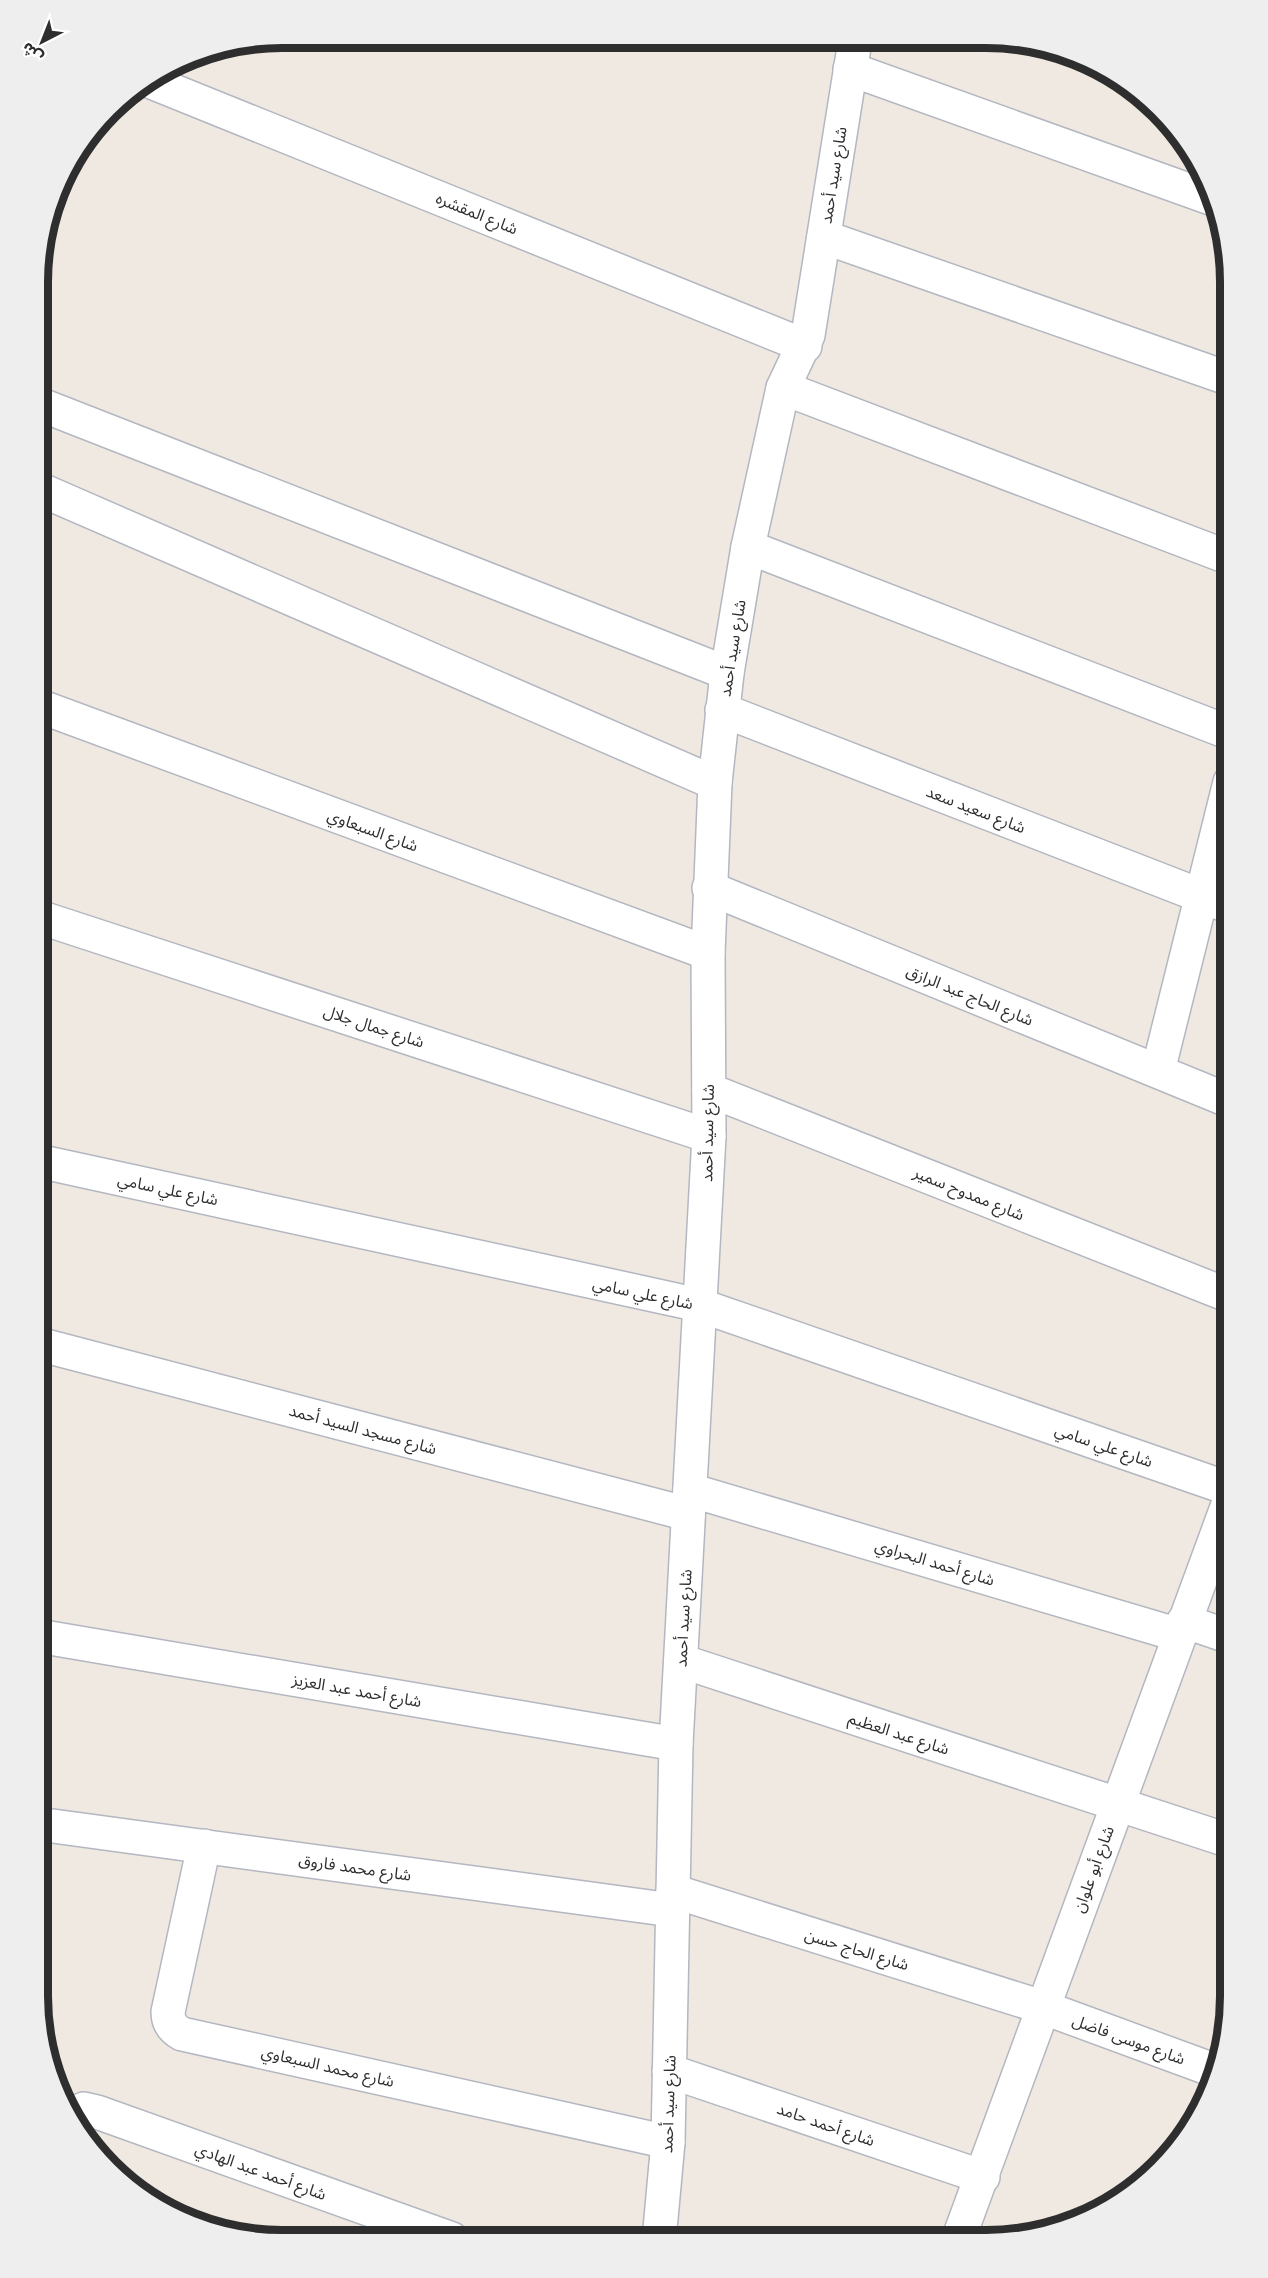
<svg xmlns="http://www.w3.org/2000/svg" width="1268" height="2278" viewBox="0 0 1268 2278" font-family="Arial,'Noto Sans Arabic',sans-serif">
	<rect width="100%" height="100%" fill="#efe9e1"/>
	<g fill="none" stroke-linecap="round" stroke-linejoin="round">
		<g stroke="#b4b7c1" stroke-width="36">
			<g id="street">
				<path d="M850,69L1216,200"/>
				<path d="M149,81L805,346"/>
				<path d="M824,237L1230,379"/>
				<path d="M783,388L1230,558"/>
				<path d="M39,404L727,673"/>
				<path d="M39,489L715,783"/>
				<path d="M748,547L1230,733"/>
				<path d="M39,706L708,953"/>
				<path d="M722,710L1230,907"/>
				<path d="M709,888L1230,1101"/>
				<path d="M39,917L709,1136"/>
				<path d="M1158,1071L1230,782"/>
				<path d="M709,1090L1230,1296"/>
				<path d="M38,1161L699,1305L1230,1489"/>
				<path d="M38,1344L688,1514"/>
				<path d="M690,1490L1179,1635"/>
				<path d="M1184,1621L1230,1637"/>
				<path d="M38,1636L676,1744"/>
				<path d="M681,1661L1230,1841"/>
				<path d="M38,1824L672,1910"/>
				<path d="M204,1846L168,2012C168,2023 173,2029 182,2034L668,2142"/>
				<path d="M673,1891L1042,2007L1216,2071"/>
				<path d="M669,2071L983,2177"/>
				<path d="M70,2115L84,2109L97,2112L452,2239"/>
				<path d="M659,2240L668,2142L676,1744L709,1136L708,953L715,783L727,673L748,547L783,388L808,335L855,41"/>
				<path d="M958,2240L1230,1499"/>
			</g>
		</g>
		<use href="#street" stroke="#fff" stroke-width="33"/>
	</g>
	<g text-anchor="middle" stroke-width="4.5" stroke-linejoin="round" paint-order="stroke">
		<g font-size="16" fill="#2e2e2e" stroke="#fff">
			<text transform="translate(833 175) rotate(-81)" y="6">شارع سيد أحمد</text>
			<text transform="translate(477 213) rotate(22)" y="6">شارع المقشره</text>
			<text transform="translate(732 648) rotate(-81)" y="6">شارع سيد أحمد</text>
			<text transform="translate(976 809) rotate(21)" y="6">شارع سعيد سعد</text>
			<text transform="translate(373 830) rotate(20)" y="6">شارع السبعاوي</text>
			<text transform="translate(970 995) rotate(22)" y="6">شارع الحاج عبد الرازق</text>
			<text transform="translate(374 1026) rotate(18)" y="6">شارع جمال جلال</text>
			<text transform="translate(707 1133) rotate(-89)" y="6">شارع سيد أحمد</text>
			<text transform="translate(168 1189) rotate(12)" y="6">شارع علي سامي</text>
			<text transform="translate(969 1193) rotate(22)" y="6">شارع ممدوح سمير</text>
			<text transform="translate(643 1293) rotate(12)" y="6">شارع علي سامي</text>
			<text transform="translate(363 1429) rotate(15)" y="6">شارع مسجد السيد أحمد</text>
			<text transform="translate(1104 1445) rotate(19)" y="6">شارع علي سامي</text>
			<text transform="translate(935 1562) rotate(17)" y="6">شارع أحمد البحراوي</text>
			<text transform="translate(683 1618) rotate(-87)" y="6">شارع سيد أحمد</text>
			<text transform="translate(357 1690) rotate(10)" y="6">شارع أحمد عبد العزيز</text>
			<text transform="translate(899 1733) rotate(18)" y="6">شارع عبد العظيم</text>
			<text transform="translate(355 1867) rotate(8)" y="6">شارع محمد فاروق</text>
			<text transform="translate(1093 1869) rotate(-70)" y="6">شارع أبو علوان</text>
			<text transform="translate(857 1949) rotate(17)" y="6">شارع الحاج حسن</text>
			<text transform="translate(1129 2039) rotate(20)" y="6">شارع موسى فاضل</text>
			<text transform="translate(328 2066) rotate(13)" y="6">شارع محمد السبعاوي</text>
			<text transform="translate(668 2104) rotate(-88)" y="6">شارع سيد أحمد</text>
			<text transform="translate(826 2124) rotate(19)" y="6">شارع أحمد حامد</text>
			<text transform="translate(261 2171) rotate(20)" y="6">شارع أحمد عبد الهادي</text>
		</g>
	</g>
	<path d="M0 0H1268V2278H0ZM282 48H986A234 234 0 0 1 1220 282V1996A234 234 0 0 1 986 2230H282A234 234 0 0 1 48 1996V282A234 234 0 0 1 282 48Z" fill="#eee" fill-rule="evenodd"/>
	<path fill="none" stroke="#2e2e2e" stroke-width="8" d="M282 48H986A234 234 0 0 1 1220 282V1996A234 234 0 0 1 986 2230H282A234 234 0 0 1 48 1996V282A234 234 0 0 1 282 48Z"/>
	<g transform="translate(42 42) rotate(222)" stroke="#ffffff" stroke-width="4.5" paint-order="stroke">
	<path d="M0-4.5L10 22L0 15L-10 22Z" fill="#2e2e2e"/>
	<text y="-9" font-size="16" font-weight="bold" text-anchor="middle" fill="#2e2e2e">ش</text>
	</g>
</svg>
